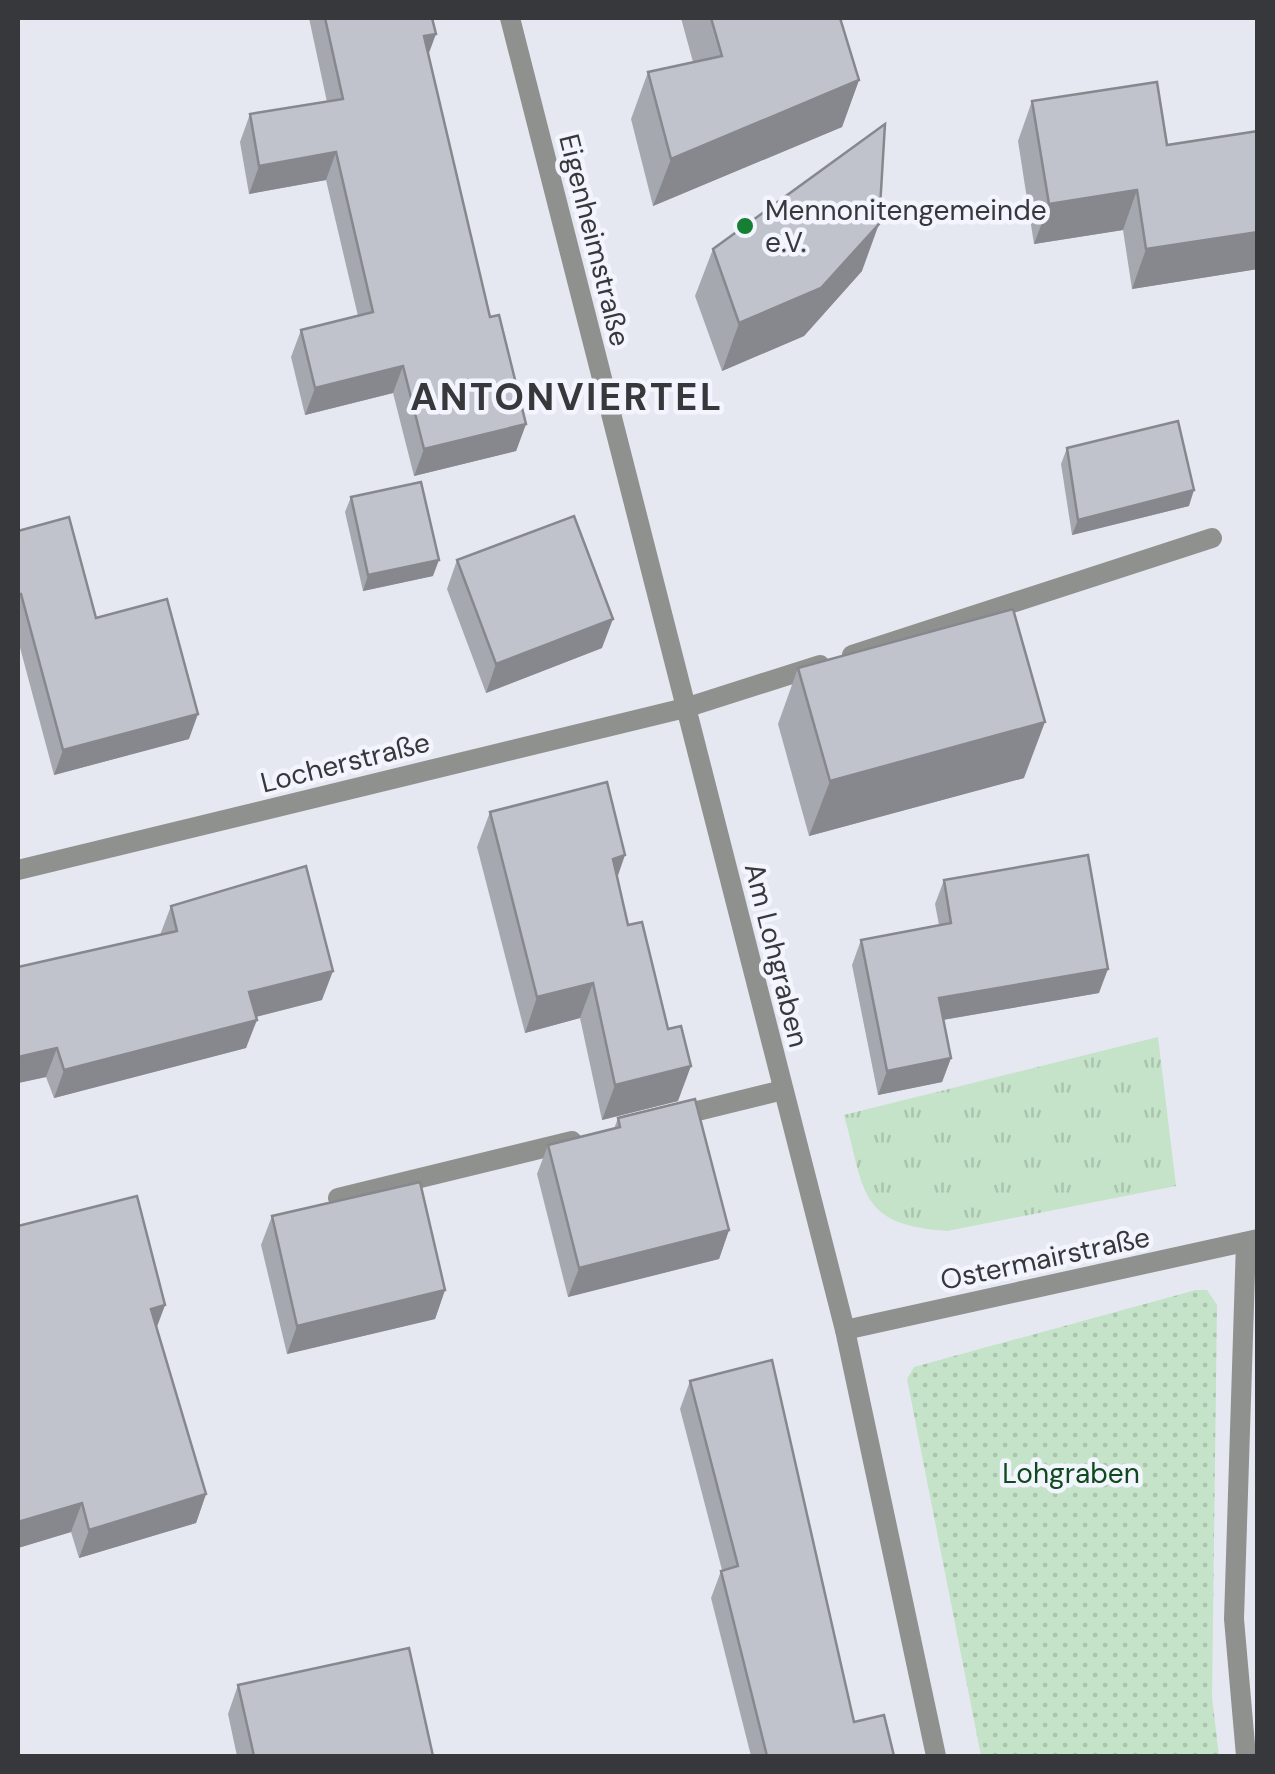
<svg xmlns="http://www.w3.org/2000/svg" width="1275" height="1774" viewBox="0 0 1275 1774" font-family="'DM Sans',sans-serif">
	<defs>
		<pattern id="grass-dots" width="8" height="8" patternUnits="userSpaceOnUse" patternTransform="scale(2.5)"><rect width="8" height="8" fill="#c5e3c8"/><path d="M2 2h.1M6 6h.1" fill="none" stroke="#aac4ad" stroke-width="1.8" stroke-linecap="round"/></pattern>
		<pattern id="park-tufts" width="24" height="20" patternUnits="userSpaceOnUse" patternTransform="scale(2.5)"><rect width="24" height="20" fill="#c5e3c8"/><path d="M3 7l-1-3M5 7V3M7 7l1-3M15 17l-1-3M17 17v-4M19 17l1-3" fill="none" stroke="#aac4ad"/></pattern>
	</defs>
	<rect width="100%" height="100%" fill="#e5e8f0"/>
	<path fill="url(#grass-dots)" d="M1196,1290H1207L1217,1305L1212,1697L1219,1756H981L907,1379L914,1367Z"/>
	<path fill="url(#park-tufts)" d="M1158,1037L1176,1186L947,1231C857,1225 865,1190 844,1115Z"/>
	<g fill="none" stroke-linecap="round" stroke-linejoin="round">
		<g stroke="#8f918f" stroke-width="20">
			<path d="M673,1117L783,1090"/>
			<path d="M338,1198L572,1141"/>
		</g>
		<g stroke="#8f918f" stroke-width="20">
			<path d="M510,18L845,1330L936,1756"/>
			<path d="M852,655L1212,538"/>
			<path d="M18,870L685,708L820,665"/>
			<path d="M845,1330L1258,1239"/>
			<path d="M1246,1756L1234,1619L1246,1242"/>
		</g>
	</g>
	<g fill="#a5a8af">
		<path d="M309,18H432L428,54L490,317L526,424L516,451L414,476L393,393L305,415L291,357L301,330L358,316L326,180L249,194L240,142L250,114L327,102Z"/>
		<path d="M681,18H840L859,80L842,127L653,206L631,119L648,72L693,62Z"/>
		<path d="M1032,101L1167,145L1258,131V269L1132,289L1123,230L1034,244L1018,141Z"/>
		<path d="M713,249L862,271L804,336L722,371L695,296Z"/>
		<path d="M1067,448L1189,506L1072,535L1061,464Z"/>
		<path d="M351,497L433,576L363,591L345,512Z"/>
		<path d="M18,531L96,618L189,739L54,775L18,640Z"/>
		<path d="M457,560L602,648L486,693L447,589Z"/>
		<path d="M798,668L1024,778L809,836L778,724Z"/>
		<path d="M490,812L617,878L628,925L678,1101L602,1120L580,1018L525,1033L477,847Z"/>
		<path d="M944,880L1099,993L943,1020L951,1058L942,1082L878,1095L852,965L861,940L939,925L935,904Z"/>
		<path d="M171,906L322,1000L256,1017L246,1048L54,1098L46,1077L18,1083L160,935Z"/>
		<path d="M618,1118L729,1230L719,1259L568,1297L537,1174L548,1145L614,1129Z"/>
		<path d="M272,1216L445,1290L435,1319L287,1354L261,1245Z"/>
		<path d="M18,1226L165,1305L157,1327L206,1494L196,1523L79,1558L71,1532L18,1548Z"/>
		<path d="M690,1381L854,1722L894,1756H751L711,1598L721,1571L722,1570L680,1409Z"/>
		<path d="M238,1685L433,1756H237L228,1714Z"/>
	</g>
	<g fill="#86888e">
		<path d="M436,34L426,61L424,36Z"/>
		<path d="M859,80L842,127L653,206L671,159Z"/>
		<path d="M336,152L326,180L249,194L259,166Z"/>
		<path d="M1137,190L1123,230L1034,244L1049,204Z"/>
		<path d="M879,224L862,271L804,336L722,371L739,323Z"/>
		<path d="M1258,232V269L1132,289L1146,249Z"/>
		<path d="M403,366L393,393L305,415L315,388Z"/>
		<path d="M526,424L516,451L414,476L424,449Z"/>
		<path d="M1194,490L1189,506L1072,535L1078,520Z"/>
		<path d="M439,560L433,576L363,591L368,575Z"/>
		<path d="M613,619L602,648L486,693L496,664Z"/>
		<path d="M198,714L189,739L54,775L63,750Z"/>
		<path d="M1045,722L1024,778L809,836L830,781Z"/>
		<path d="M625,855L613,890V859Z"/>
		<path d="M1108,969L1099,993L930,1022L939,998Z"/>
		<path d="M333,971L322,1000L239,1021L249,992Z"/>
		<path d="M593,983L580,1018L525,1033L537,997Z"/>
		<path d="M257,1020L246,1048L54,1098L64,1070Z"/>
		<path d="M57,1048L46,1077L18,1083V1057Z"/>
		<path d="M951,1058L942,1082L878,1095L887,1071Z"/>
		<path d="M691,1066L678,1101L602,1120L615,1085Z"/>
		<path d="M729,1230L719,1259L568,1297L579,1268Z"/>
		<path d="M445,1290L435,1319L287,1354L297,1326Z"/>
		<path d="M165,1305L154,1334L151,1309Z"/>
		<path d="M206,1494L196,1523L79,1558L89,1530Z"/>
		<path d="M82,1503L71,1532L18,1548V1522Z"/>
	</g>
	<g fill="#c0c3cb" stroke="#86888e" stroke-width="2.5">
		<path d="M325,18H432L436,34L424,36L490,317L499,315L526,424L424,449L403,366L315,388L301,330L373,312L336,152L259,166L250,114L343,99Z"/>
		<path d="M711,18H840L859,80L671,159L648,72L722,56Z"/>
		<path d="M1157,82L1167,145L1258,131V232L1146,249L1137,190L1049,204L1032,101Z"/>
		<path d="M885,124L879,224L821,288L739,323L713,249Z"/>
		<path d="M1178,421L1194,490L1078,520L1067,448Z"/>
		<path d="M421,482L439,560L368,575L351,497Z"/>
		<path d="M574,516L613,619L496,664L457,560Z"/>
		<path d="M69,517L96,618L167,599L198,714L63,750L21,594L18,595V531Z"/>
		<path d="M1013,609L1045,722L830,781L798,668Z"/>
		<path d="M607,782L625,855L613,859L628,925L642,922L668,1029L681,1026L691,1066L615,1085L593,983L537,997L490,812Z"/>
		<path d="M1088,855L1108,969L939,998L951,1058L887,1071L861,940L951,923L944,880Z"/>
		<path d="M306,866L333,971L249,992L257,1020L64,1070L57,1048L18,1057V967L177,931L171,906Z"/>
		<path d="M695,1099L729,1230L579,1268L548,1145L620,1127L618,1118Z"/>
		<path d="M420,1182L445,1290L297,1326L272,1216Z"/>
		<path d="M137,1196L165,1305L151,1309L206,1494L89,1530L82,1503L18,1522V1226Z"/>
		<path d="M772,1360L854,1722L884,1715L894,1756H767L721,1571L738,1566L690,1381Z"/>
		<path d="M409,1648L433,1756H254L238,1685Z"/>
	</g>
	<circle fill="#167f34" stroke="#f2f5fd" stroke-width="4" cx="745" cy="226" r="10"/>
	<g text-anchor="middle" stroke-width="9" stroke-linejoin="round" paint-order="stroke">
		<g font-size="28" fill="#37383b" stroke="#f2f5fd" text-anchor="start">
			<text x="765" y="220">Mennonitengemeinde<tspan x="765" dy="32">e.V.</tspan></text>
		</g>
		<g font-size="28" fill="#37383b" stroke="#f2f5fd">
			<text transform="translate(595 240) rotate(76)" y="10">Eigenheimstraße</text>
			<text transform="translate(345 762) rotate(-14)" y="10">Locherstraße</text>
			<text transform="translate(777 955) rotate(76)" y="10">Am Lohgraben</text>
			<text transform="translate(1045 1258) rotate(-12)" y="10">Ostermairstraße</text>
		</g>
		<g font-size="28" fill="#0f491d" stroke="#f2f5fd">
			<text x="1071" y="1483">Lohgraben</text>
		</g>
		<g font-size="38" font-weight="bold" letter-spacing="2.5" fill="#37383b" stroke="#f2f5fd">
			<text x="567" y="410">ANTONVIERTEL</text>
		</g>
	</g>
	<rect width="1275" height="1774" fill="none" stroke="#37383b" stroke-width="40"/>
</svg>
